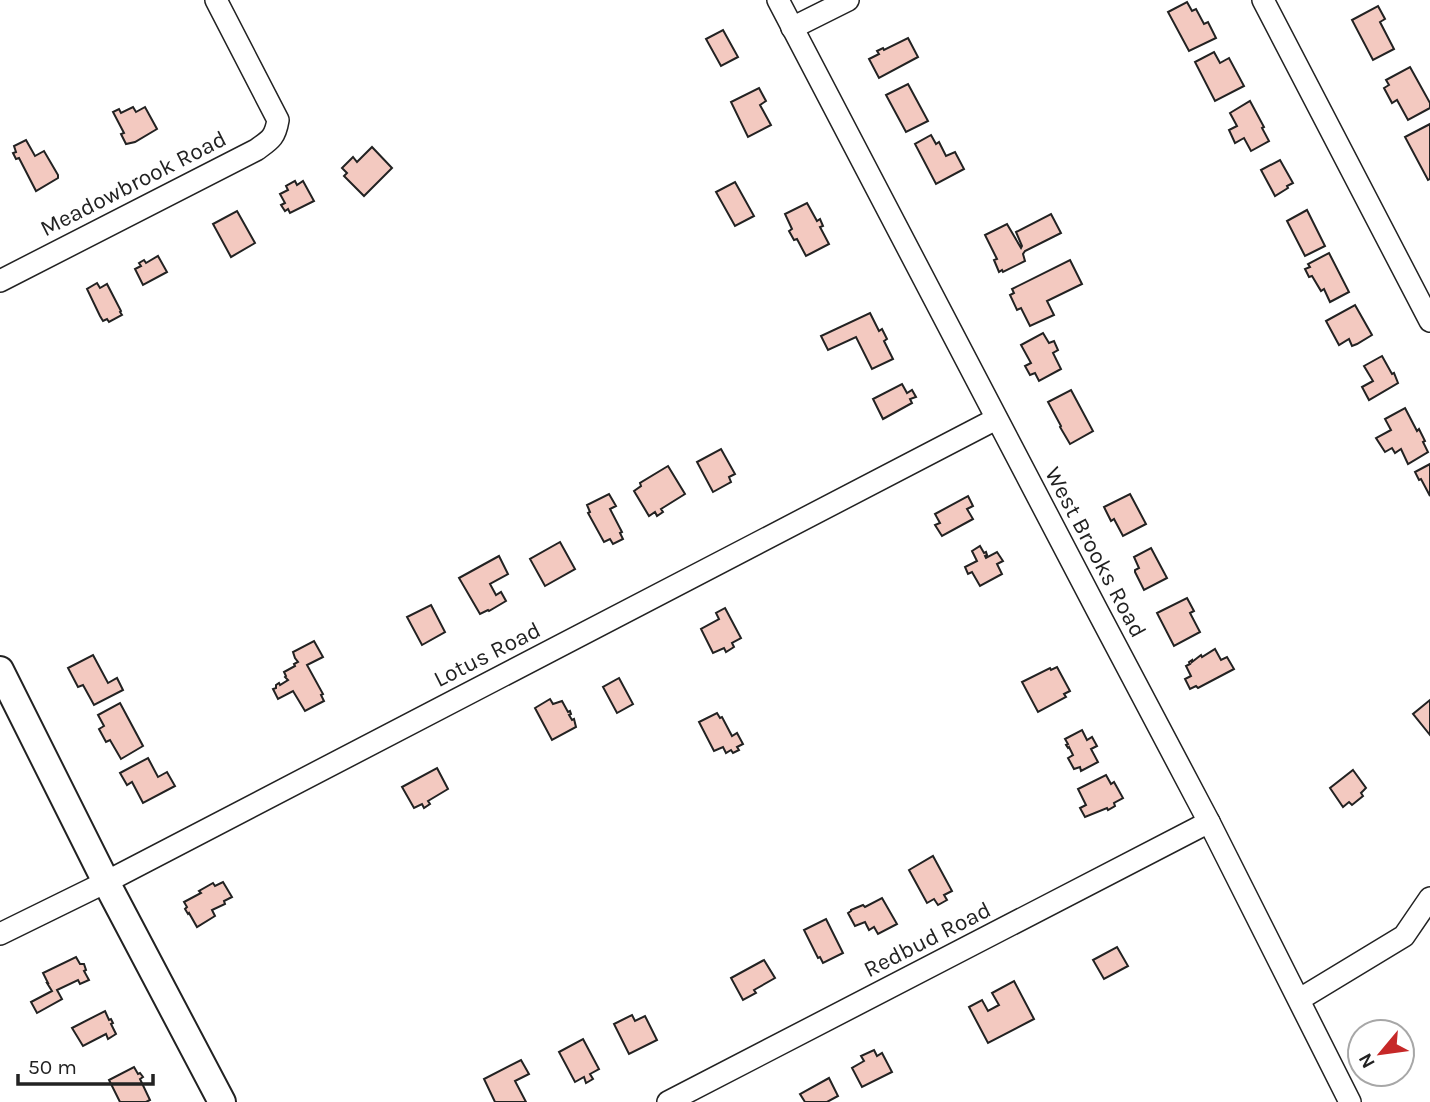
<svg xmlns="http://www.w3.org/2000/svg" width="1430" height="1102" viewBox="0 0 1430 1102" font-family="Karla,sans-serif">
	<rect width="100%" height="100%" fill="#fff"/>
	<g fill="#f3c9c0" stroke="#222" stroke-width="2">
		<path d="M1187,2L1192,11L1196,9L1204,24L1208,22L1216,38L1189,51L1168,12Z"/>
		<path d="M1378,6L1385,19L1380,22L1394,49L1373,60L1352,20Z"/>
		<path d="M723,30L738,57L721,66L706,39Z"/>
		<path d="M908,38L918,57L879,78L869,59L879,54L877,51L883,48L884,50Z"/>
		<path d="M1214,52L1220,63L1229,58L1244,86L1215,101L1195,62Z"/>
		<path d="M1410,67L1430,103V108L1408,120L1397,100L1392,103L1384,88L1389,85L1386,80Z"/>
		<path d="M908,84L928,121L906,132L886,95Z"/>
		<path d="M759,88L766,101L760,105L771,125L748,137L731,102Z"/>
		<path d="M1250,101L1264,127L1262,128L1269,141L1251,151L1244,138L1235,143L1229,130L1237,126L1230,113Z"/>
		<path d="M133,107L136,112L145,107L157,129L135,142L126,144L121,134L124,133L113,112L119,109L121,113Z"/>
		<path d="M1430,124V179L1428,180L1405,137Z"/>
		<path d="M931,135L936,144L939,142L946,156L955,152L964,169L936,184L915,144Z"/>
		<path d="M26,140L35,156L44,151L58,175V178L36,191L19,158L16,159L13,153L16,152L14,146Z"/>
		<path d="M372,147L392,168L364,196L344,176L347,173L342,168L353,157L357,162Z"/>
		<path d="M1280,160L1293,183L1287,186L1288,188L1275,196L1261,170Z"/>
		<path d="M295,181L297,185L303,181L314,201L290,213L288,209L285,211L281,205L285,203L280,194L288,190L286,186Z"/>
		<path d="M735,182L754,216L735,226L716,192Z"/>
		<path d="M807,203L817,221L820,219L823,226L820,227L829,244L806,256L797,239L794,240L789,231L792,229L785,214Z"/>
		<path d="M1307,210L1325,246L1305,256L1287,221Z"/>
		<path d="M237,211L255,243L231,257L213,224Z"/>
		<path d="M1051,214L1061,233L1025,251L1023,254L1025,261L1003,272L1002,270L999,272L994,260L997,259L985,235L1007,224L1021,248L1022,246L1016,232Z"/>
		<path d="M1329,253L1349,292L1330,302L1324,289L1321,291L1312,276L1309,277L1305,269L1310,267L1308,264Z"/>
		<path d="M158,256L167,272L143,285L135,269L141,266L139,263L144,260L146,263Z"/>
		<path d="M1070,260L1082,284L1047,301L1054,315L1030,326L1021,308L1017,310L1010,295L1014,293L1012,289Z"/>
		<path d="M97,283L100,288L107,284L121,311L120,312L122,315L109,322L107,319L103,321L100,316L87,289Z"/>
		<path d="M1355,305L1372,335L1357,344L1352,346L1349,339L1339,345L1326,321Z"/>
		<path d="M870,313L879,331L882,329L887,339L884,341L893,359L872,369L856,337L828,350L821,336Z"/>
		<path d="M1043,333L1049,343L1054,341L1058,350L1053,353L1061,369L1039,381L1035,373L1030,375L1025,366L1031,363L1021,345Z"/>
		<path d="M1382,356L1392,374L1394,373L1398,383L1369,400L1362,387L1373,381L1364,366Z"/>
		<path d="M902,384L907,393L912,390L916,397L910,399L912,403L883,419L873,399Z"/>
		<path d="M1071,390L1093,431L1070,444L1060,427L1061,426L1048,402Z"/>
		<path d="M1405,408L1417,431L1419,429L1425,441L1423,442L1428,452L1408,464L1401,449L1395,453L1392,448L1385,452L1376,438L1391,430L1385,419Z"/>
		<path d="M721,449L735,474L729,477L731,482L713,492L697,462Z"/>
		<path d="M1430,464V496L1421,479L1419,480L1415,472Z"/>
		<path d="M668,466L685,494L661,509L663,512L657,516L655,512L649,516L634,491L641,486L640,483Z"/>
		<path d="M609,494L616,506L610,509L622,532L620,533L623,539L613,544L610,539L604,542L588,513L590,512L587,505Z"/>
		<path d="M1130,494L1146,524L1123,536L1114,519L1111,521L1104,507Z"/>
		<path d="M968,496L973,506L967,509L973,519L942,536L935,525L940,523L935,514Z"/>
		<path d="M560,542L575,569L545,586L530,559Z"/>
		<path d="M980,546L984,553L986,552L987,555L985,556L986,558L997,552L1003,561L997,564L1002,574L980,586L972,572L968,574L965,567L977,561L972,551Z"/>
		<path d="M1151,548L1167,578L1144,590L1135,572V570L1139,568L1134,557Z"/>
		<path d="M499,556L508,574L490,584L496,595L501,592L506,601L489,611L488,610L480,614L459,578Z"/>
		<path d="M1187,598L1194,611L1190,613L1200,632L1174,646L1157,613Z"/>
		<path d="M431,605L445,632L422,645L407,617Z"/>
		<path d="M725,608L741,638L732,643L734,647L726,652L724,648L713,653L701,629L719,619L716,613Z"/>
		<path d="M314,641L323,657L307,665L323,694L321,695L324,701L305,711L293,691L278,699L273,689L276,688V685L279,683L280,685L288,680L285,677L286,676L284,672L295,666L294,664L298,662L295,658L293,652Z"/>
		<path d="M1215,649L1221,660L1227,657L1234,669L1198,688L1196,686L1190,689L1185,679L1191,676L1186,666L1190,664L1189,662L1192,660V662L1201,655L1202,657Z"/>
		<path d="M93,655L108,683L117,678L123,690L94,705L83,685L78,687L68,668Z"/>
		<path d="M1057,667L1070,691L1064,694L1066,697L1038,712L1022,682L1050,668L1051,670Z"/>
		<path d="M619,678L633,704L617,713L603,687Z"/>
		<path d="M550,699L553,704L562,701L568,712L570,711L571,714L569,715L572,720L574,719L576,727L552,740L535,708Z"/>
		<path d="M1430,700V735L1413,714Z"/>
		<path d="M120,703L143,746L121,759L110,740L106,742L99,729L104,726L98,715Z"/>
		<path d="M717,713L720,718L722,717L732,736L737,733L743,744L737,747L739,750L733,753L731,750L726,753L723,747L714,751L699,722Z"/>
		<path d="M1082,730L1087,740L1092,737L1097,746L1091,749L1098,762L1081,771L1080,767L1074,769L1068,758L1073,755L1069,747L1068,748L1066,745L1068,744L1065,739Z"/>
		<path d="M148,758L158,777L167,772L175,786L143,803L132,782L127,785L120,773Z"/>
		<path d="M437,768L448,789L428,801L430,804L424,808L422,804L414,808L402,787Z"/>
		<path d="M1353,770L1366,788L1361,793L1363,796L1352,805L1349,802L1343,807L1330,788Z"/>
		<path d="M1106,775L1111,784L1114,782L1123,798L1114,803L1115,806L1108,810L1107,808L1085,817L1080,808L1086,805L1078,789Z"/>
		<path d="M933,856L952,891L944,895L947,900L938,905L934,899L927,903L909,870Z"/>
		<path d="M223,882L232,897L224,901L225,904L212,910L215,916L197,927L189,913L188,914L185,909L187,907L184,902L201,893L199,891L213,883L215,886Z"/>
		<path d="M882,898L897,924L878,934L874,927L869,930L865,922L855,926L848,913L851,911V910L863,905L865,907Z"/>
		<path d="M826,919L843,953L823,963L820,957L818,958L804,930Z"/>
		<path d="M1117,947L1128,966L1104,979L1093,960Z"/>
		<path d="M76,957L80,964H84L86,970L84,971L89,980L80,984L78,980L57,990L62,999L37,1013L31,1002L52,991L47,983H48L43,973Z"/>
		<path d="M764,960L775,978L754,990L756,993L743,1000L731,978Z"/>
		<path d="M1014,981L1034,1019L988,1043L969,1007L982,1000L988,1011L999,1005L992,993Z"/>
		<path d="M105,1011L109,1020L111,1019L113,1023L111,1024L116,1034L108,1039L106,1034L83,1046L72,1028Z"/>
		<path d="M632,1015L635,1021L645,1016L657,1040L629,1054L614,1024Z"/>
		<path d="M583,1039L599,1069L590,1074L593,1079L586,1083L584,1077L575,1082L559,1052Z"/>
		<path d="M874,1050L877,1056L882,1053L892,1072L862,1087L852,1068L864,1061L861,1056Z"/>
		<path d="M521,1060L529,1074L515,1081L526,1102H495L484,1079Z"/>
		<path d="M134,1067L138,1074L140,1073L143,1077L140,1079L150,1100L146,1102H120L109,1080Z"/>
		<path d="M829,1078L838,1096L827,1102H805L800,1094Z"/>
	</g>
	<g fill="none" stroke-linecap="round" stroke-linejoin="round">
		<g stroke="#222" stroke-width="24">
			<g id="minor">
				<path d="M778,0L1097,610L1209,822L1350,1102"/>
				<path d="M1263,0L1430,321"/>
				<path d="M792,28L848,0"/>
				<path d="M0,281L256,150C270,140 275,138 278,120L216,0"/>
				<path d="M0,934L106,882L996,419"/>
				<path d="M1300,999L1404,936L1430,898"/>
				<path d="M668,1102L1209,822"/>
			</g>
		</g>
		<g stroke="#222" stroke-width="30">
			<path id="major" d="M0,670L106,882L222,1102"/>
		</g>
		<use href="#minor" stroke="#fff" stroke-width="21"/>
		<use href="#major" stroke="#fff" stroke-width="26"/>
	</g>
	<g text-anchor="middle" stroke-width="5" stroke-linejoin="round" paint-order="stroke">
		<g font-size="23" fill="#222" stroke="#fff">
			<text transform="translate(133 183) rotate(-27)" y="8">Meadowbrook Road</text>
			<text transform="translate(1096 552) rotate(62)" y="8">West Brooks Road</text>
			<text transform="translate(487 654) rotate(-27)" y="8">Lotus Road</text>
			<text transform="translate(927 939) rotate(-27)" y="8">Redbud Road</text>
		</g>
	</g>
	<g transform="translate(1381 1053) rotate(241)"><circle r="33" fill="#ffffff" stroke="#a7a7a7" stroke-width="2"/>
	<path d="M0-5L12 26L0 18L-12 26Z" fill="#c62828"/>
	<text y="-10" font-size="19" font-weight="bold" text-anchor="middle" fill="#222222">N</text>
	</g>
	<path d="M18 1074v10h135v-10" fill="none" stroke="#222222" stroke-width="3.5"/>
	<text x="28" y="1074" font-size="21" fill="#222222" stroke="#ffffff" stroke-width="5" paint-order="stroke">50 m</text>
</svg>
